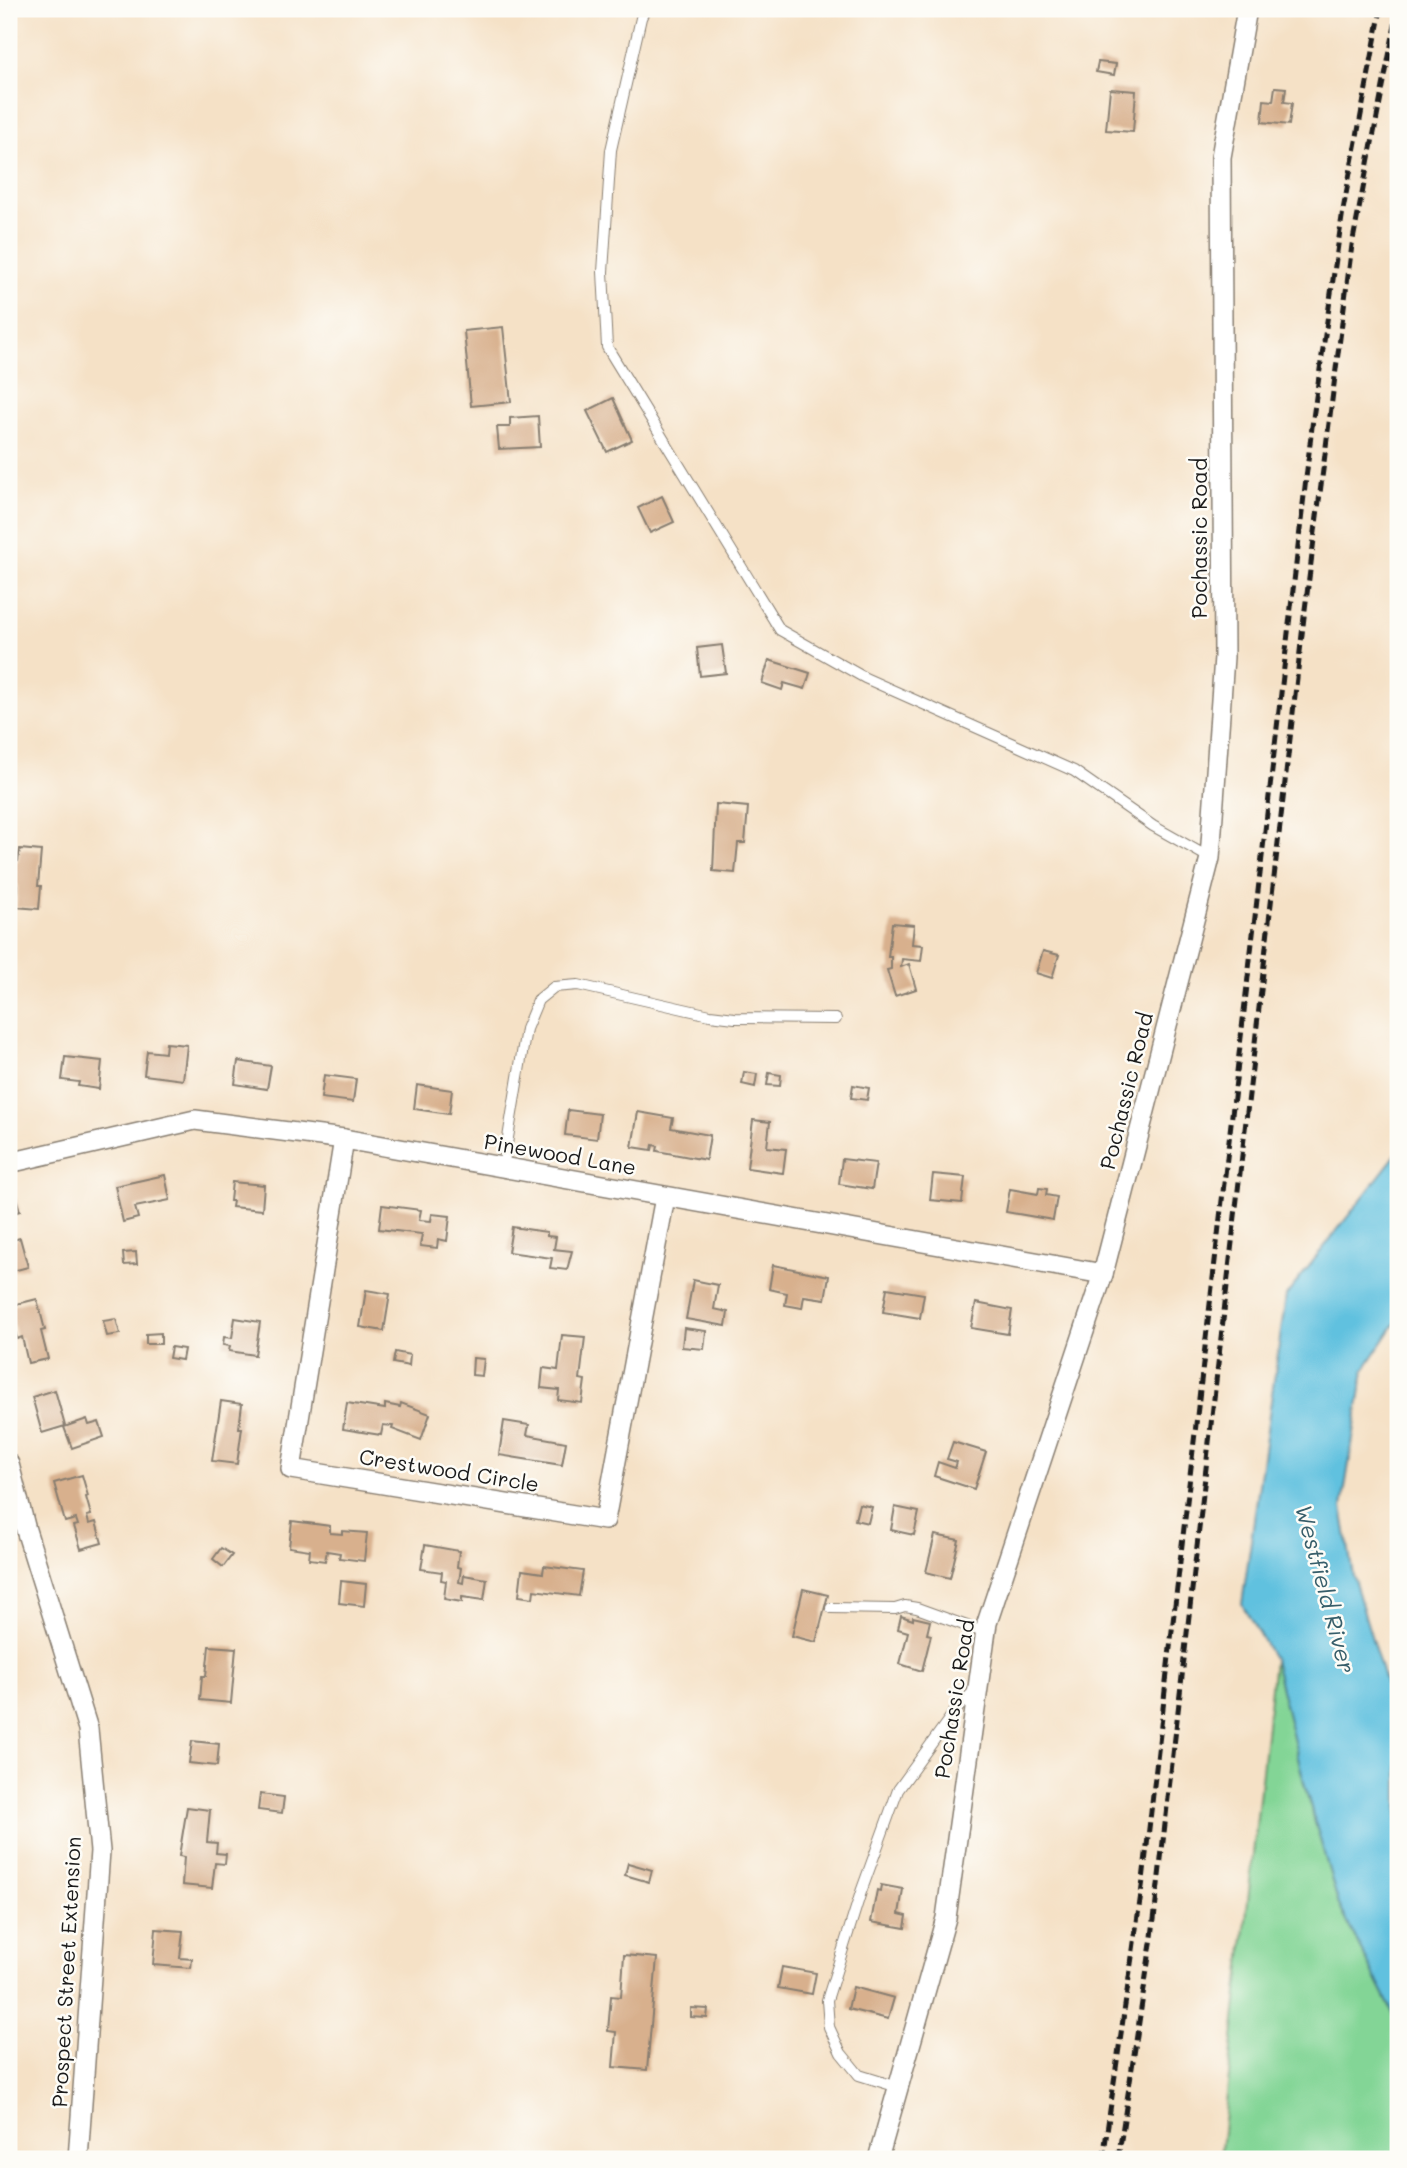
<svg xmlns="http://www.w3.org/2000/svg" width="1407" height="2168" viewBox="0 0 1407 2168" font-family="Mali,sans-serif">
	<rect width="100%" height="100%" fill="#fdfcf7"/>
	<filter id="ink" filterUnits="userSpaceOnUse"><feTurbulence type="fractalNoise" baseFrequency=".0143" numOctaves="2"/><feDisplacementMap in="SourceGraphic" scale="14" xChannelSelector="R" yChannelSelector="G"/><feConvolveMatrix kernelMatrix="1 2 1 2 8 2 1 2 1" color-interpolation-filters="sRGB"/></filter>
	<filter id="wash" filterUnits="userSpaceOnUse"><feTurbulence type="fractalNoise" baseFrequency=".00686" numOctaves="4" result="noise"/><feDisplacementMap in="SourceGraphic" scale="28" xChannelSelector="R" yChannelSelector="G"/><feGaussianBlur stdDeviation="1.57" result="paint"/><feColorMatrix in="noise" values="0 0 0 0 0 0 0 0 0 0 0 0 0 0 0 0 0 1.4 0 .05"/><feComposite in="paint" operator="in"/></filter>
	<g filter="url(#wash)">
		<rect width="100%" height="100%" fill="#f5e1c6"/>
		<path fill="#83d596" stroke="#507859" stroke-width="2" d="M1274,1660L1307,1794L1339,1905L1398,2023V2159H1220Z"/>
		<path fill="#60c1df" stroke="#3e6e7e" stroke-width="2" d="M1398,1152V1319L1364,1370L1342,1507L1353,1576L1398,1725V2023L1339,1905L1307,1794L1274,1660L1242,1604L1286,1296Z"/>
		<g id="blocks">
			<g fill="#d8b08d">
				<path d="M1118,9H1147L1146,15Z"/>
				<path d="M1098,62L1116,64L1114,75L1096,72Z"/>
				<path d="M1275,87L1286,88L1284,102L1292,103L1289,125L1262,122L1264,100L1273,101Z"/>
				<path d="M1110,89L1136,91L1133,132L1106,130Z"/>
				<path d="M503,327L511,402L471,406L464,331Z"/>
				<path d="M613,398L632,440L607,452L587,411Z"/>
				<path d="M538,416L540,447L499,449L497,427H510V418Z"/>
				<path d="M662,496L674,522L650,533L638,508Z"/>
				<path d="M722,645L726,673L700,676L697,648Z"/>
				<path d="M769,660L810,673L805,689L784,683L782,690L762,683Z"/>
				<path d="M716,804L748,807L745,843H738L735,873L713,871Z"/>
				<path d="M20,849L41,851L38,886H41L39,909L16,907L18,885L15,884L16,870H13L14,860L18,861Z"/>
				<path d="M892,923L914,925L912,944L923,945L921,961L902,959L901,967L909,964L916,989L895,996L887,970L891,969V957H888Z"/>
				<path d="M1043,951L1059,955L1052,978L1036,973Z"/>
				<path d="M166,1043L187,1045L183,1080L144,1075L147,1051L165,1053Z"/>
				<path d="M65,1057L102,1061L99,1089L78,1086L79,1082L62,1080Z"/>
				<path d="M238,1061L271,1066L267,1089L235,1084Z"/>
				<path d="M744,1072L757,1074L755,1087L742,1084Z"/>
				<path d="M769,1073L781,1075L780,1086L767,1085Z"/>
				<path d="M324,1075L356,1079L353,1102L321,1098Z"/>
				<path d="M417,1085L452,1090L449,1114L414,1109Z"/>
				<path d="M853,1085L869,1088L867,1100L851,1098Z"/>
				<path d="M568,1110L600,1114L597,1139L565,1135Z"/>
				<path d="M638,1112L673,1118L671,1128L710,1135L706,1160L657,1151L658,1146L653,1145L652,1150L632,1147Z"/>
				<path d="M753,1120L770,1122L767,1147L786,1149L783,1173L747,1168Z"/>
				<path d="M842,1159L876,1163L872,1189L839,1184Z"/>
				<path d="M933,1174L965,1177L962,1203L930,1200Z"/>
				<path d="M165,1175L170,1200L135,1207L138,1218L123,1222L115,1186Z"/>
				<path d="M232,1182L264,1185L262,1210L232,1207L233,1201H230Z"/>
				<path d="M1039,1188L1047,1189L1046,1195L1057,1197L1053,1220L1006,1212L1010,1189L1038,1194Z"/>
				<path d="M16,1198L20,1211L10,1214L9,1200Z"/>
				<path d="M382,1205L421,1210L419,1220L431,1221L432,1214L450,1216L447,1241L438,1239L437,1248L420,1246L422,1234L379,1229Z"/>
				<path d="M512,1227L547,1232V1236L556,1237L554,1249L572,1251L567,1270L550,1268L552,1258L508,1252Z"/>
				<path d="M20,1238L28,1267L9,1272V1241Z"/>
				<path d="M136,1252L137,1264L124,1265L123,1253Z"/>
				<path d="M773,1265L829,1276L825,1299L804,1296L802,1308L785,1305L787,1293L769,1289Z"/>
				<path d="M693,1280L718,1285L714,1309L728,1312L726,1326L686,1319Z"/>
				<path d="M887,1288L924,1294L920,1318L883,1312Z"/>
				<path d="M366,1290L390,1294L384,1331L360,1327Z"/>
				<path d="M37,1299L45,1330L41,1331L48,1359L28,1363L22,1337L17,1339L9,1306Z"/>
				<path d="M976,1303L1012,1310L1008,1334L971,1328Z"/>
				<path d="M235,1318L260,1322L255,1355L229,1351L230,1346L223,1345L224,1337L232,1338Z"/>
				<path d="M116,1319L120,1334L107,1336L103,1321Z"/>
				<path d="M684,1328L706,1331L704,1349L682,1347Z"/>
				<path d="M161,1333V1344H146V1334Z"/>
				<path d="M562,1335L585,1337L580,1379L585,1380L582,1403L558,1400L559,1390L541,1388L543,1368L558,1370Z"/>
				<path d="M171,1347L184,1349L182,1360L169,1358Z"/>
				<path d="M395,1352L410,1355L409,1366L393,1363Z"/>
				<path d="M473,1358L484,1359L482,1376L472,1375Z"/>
				<path d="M55,1390L65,1426L42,1433L32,1397Z"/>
				<path d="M221,1401L242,1404L239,1428H242L237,1464L212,1461Z"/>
				<path d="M347,1403L385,1409V1404L400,1407L401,1403L430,1414L421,1440L392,1429L393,1426L383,1425L381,1435L343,1429Z"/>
				<path d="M87,1419L89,1425L99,1422L104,1437L72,1448L64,1427Z"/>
				<path d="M504,1421L529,1425L527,1435L566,1442L562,1465L499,1455Z"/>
				<path d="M953,1442L986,1452L974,1489L934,1476L938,1462L955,1468L957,1462L947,1459Z"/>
				<path d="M82,1475L88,1496L86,1497L91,1515L87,1516L89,1524L96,1522L102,1543L81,1549L74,1526L78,1525L76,1519L65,1522L54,1483Z"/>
				<path d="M859,1504L872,1507L868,1523L855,1520Z"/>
				<path d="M895,1507L919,1512L914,1535L891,1530Z"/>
				<path d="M292,1521L330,1526V1533L342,1534V1531L367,1533L364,1561L339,1558L340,1553L327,1551L325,1561L309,1559L310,1550L289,1547Z"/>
				<path d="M935,1535L959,1540L950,1578L926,1572Z"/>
				<path d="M425,1545L459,1551L457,1567L461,1568L459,1582L463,1583L464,1575L487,1579L484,1600L462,1597V1602L444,1599L446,1581L441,1580L442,1572L421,1569Z"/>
				<path d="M221,1548L232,1555L223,1567L213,1559Z"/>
				<path d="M544,1566L583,1571L579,1596L534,1590L533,1598L519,1596L522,1570L543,1573Z"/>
				<path d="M341,1581L366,1584L364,1606L339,1603Z"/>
				<path d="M803,1589L828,1595L816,1642L792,1636Z"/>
				<path d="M901,1616L913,1620V1617L930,1621L927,1634L931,1635L922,1671L900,1664L908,1632L898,1629Z"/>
				<path d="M209,1646L236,1648L231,1703L200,1700L202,1676H206Z"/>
				<path d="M192,1741L219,1744L217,1766L189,1763Z"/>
				<path d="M260,1794L284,1797L282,1813L258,1810Z"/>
				<path d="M187,1807L210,1810L207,1842L217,1843L216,1853L226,1854L225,1864L215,1863L212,1888L182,1885L184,1857L179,1856Z"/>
				<path d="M628,1863L652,1870L649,1882L625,1875Z"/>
				<path d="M881,1885L903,1889L899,1914L907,1916L905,1928L871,1922L877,1890L880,1891Z"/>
				<path d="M156,1929L183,1931L180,1958L192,1959L191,1968L153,1965Z"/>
				<path d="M624,1955L657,1958L647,2070L613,2067L616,2032L608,2031L611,1996L621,1997Z"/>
				<path d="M782,1967L816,1973L812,1994L778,1988Z"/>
				<path d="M853,1987L894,1998L888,2019L848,2009Z"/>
				<path d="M691,2008L708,2009L707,2018L691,2017Z"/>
			</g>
		</g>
	</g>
	<g filter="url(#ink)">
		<use href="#blocks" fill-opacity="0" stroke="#887e71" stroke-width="2"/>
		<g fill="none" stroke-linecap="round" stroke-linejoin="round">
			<g stroke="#887e71" stroke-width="12">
				<g id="service">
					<path d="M645,9L641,18L611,150L603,272L607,347L780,630L865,678L1074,771L1153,826L1210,858"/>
					<path d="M503,1168L526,1029L538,1000L554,987L578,985L710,1015L735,1018L836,1019"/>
					<path d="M831,1608L895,1609L905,1606L917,1608L986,1633"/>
					<path d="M898,2087L859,2075L841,2053L829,2027L827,2000L861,1892L898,1790L955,1711L974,1691"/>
				</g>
			</g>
			<g stroke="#887e71" stroke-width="22">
				<g id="minor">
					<path d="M344,1139L291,1469L605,1520L665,1197"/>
					<path d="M9,1163L195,1120L344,1139L1103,1274"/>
					<path d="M9,1464L26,1530L88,1729L100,1851L78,2159"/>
					<path d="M878,2159L946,1918L987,1623L1103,1274L1210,858L1224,657L1221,157L1247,9"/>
				</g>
			</g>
			<use href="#service" stroke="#fff" stroke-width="10"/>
			<use href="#minor" stroke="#fff" stroke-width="19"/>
			<g stroke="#1c1c1c" stroke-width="5" stroke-dasharray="10 5" stroke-linecap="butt">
				<path d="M1103,2159L1143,1880L1313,418L1343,210L1381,9"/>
				<path d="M1118,2159L1152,1937L1304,617L1352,245L1398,10"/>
			</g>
		</g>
	</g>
	<g text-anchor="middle" stroke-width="5" stroke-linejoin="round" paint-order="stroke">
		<g font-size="21" fill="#1c1c1c" stroke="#fdfcf7">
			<text transform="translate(1200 538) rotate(-90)" y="7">Pochassic Road</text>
			<text transform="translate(1127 1091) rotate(-76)" y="7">Pochassic Road</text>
			<text transform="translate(560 1155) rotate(10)" y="7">Pinewood Lane</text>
			<text transform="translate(449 1471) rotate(9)" y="7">Crestwood Circle</text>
			<text transform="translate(955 1699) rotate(-81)" y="7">Pochassic Road</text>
			<text transform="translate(67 1972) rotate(-87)" y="7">Prospect Street Extension</text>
		</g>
		<g font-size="23" font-style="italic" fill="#375e6a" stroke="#fdfcf7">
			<text transform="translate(1325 1589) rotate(75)" y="8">Westfield River</text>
		</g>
	</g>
	<rect width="1407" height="2168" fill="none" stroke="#fdfcf7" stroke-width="35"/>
</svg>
